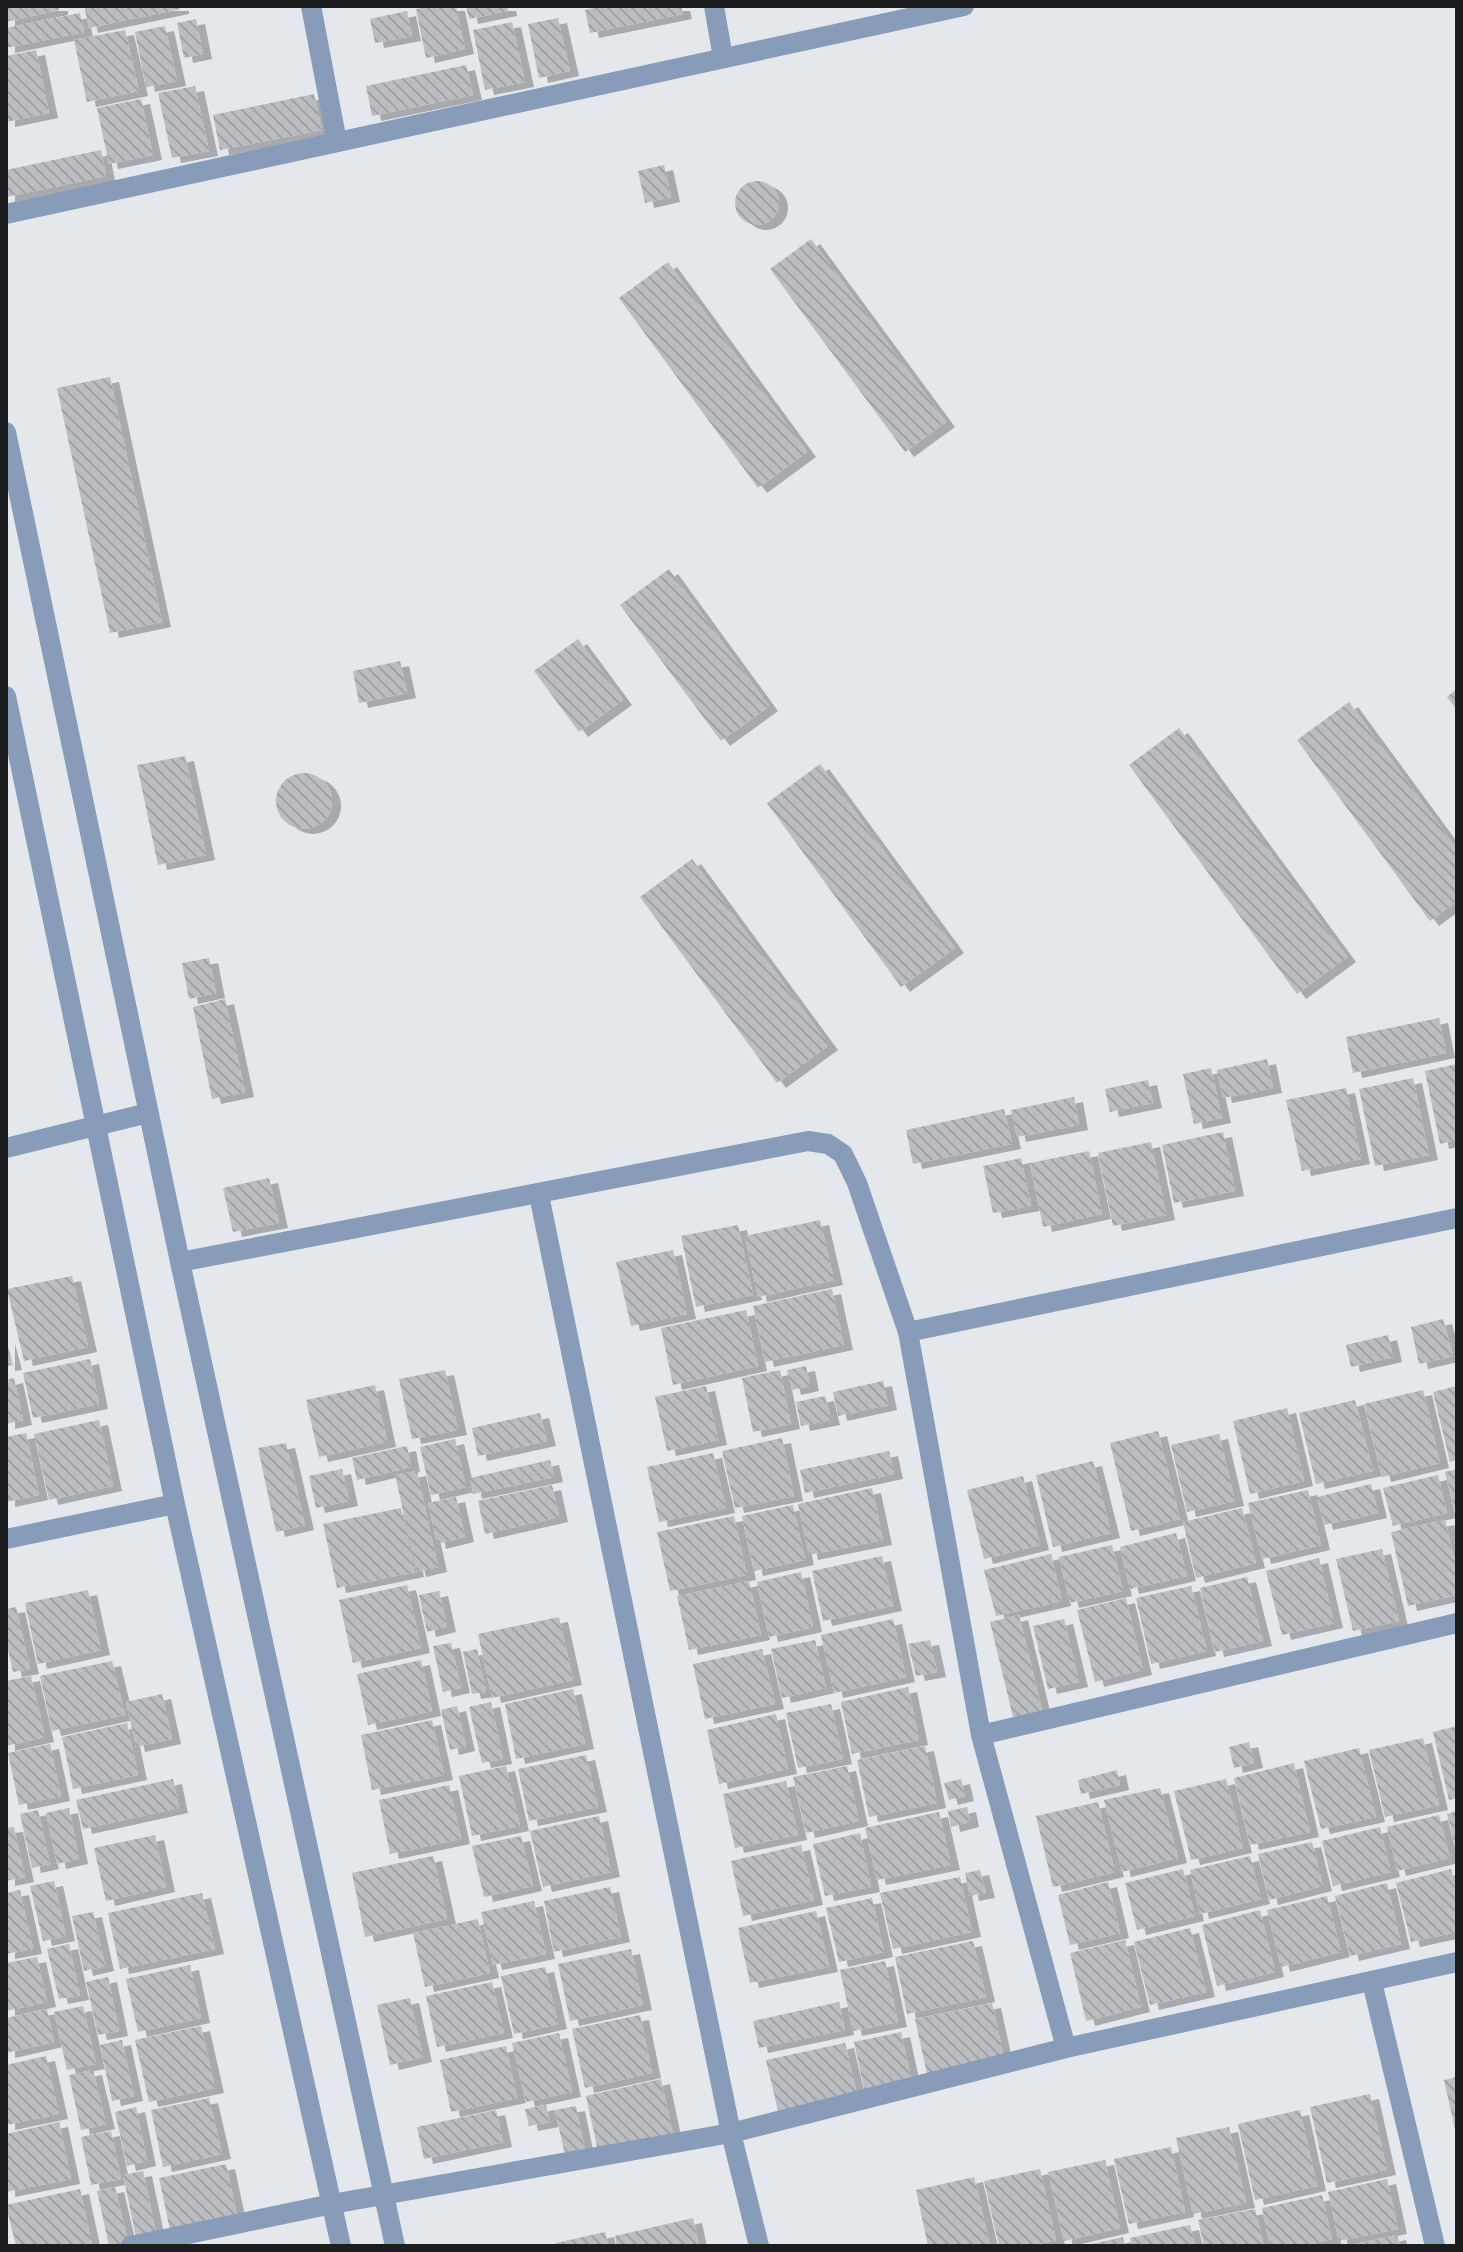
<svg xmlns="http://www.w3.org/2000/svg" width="1463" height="2252" viewBox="0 0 1463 2252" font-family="'Noto Sans',sans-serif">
	<defs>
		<pattern id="building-back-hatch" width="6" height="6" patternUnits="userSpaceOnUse" patternTransform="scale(2)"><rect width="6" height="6" fill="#bbbdc1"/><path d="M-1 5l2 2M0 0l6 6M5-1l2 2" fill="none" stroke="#a0a2a5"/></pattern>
		<filter id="shadow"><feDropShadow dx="9" dy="5" stdDeviation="0" flood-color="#0004"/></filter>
	</defs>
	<rect width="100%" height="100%" fill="#e4e7eb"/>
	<g fill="url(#building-back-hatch)" filter="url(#shadow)">
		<path d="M6,6H59V10L6,22Z"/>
		<path d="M84,6H180V9L89,28Z"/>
		<path d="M432,6H456L465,49L426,58L416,9Z"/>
		<path d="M466,6H507L508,11L469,19Z"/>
		<path d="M602,6H681L683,14L590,33L585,10Z"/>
		<path d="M407,11L412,36L375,43L370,19Z"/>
		<path d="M80,13L84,32L6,48V28Z"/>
		<path d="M558,18L570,71L539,78L528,24Z"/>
		<path d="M196,19L203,54L184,58L177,23Z"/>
		<path d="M512,22L525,82L485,90L473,30Z"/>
		<path d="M165,26L177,81L146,87L135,32Z"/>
		<path d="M125,30L139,91L87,102L74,40Z"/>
		<path d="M36,50L49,113L6,122V56Z"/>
		<path d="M466,65L473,95L372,116L366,86Z"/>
		<path d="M195,86L209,151L172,158L158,93Z"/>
		<path d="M314,94L322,130L220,150L213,115Z"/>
		<path d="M141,99L153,155L109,164L97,108Z"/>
		<path d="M101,150L106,176L6,197V170Z"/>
		<path d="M664,165L671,197L645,203L638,171Z"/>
		<circle cx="757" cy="203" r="22"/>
		<path d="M811,239L946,422L905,452L770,269Z"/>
		<path d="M668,262L807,452L758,488L619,298Z"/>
		<path d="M110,377L162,622L110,633L57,388Z"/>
		<path d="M669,569L769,706L721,741L620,605Z"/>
		<path d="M578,639L623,700L579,732L534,671Z"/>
		<path d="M400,661L407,693L359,703L353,671Z"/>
		<path d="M1457,689V710L1447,697Z"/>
		<path d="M1349,702L1457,849V901L1430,921L1297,740Z"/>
		<path d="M1179,728L1347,957L1297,994L1129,765Z"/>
		<path d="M185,756L206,855L158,865L137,765Z"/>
		<path d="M820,764L955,948L901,987L767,803Z"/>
		<circle cx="304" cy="801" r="28"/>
		<path d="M692,859L829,1045L777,1083L640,897Z"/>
		<path d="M209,958L216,993L189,999L182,963Z"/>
		<path d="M225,999L245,1092L212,1099L193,1007Z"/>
		<path d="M1439,1018L1446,1053L1353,1073L1346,1037Z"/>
		<path d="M1267,1059L1273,1088L1223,1098L1217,1070Z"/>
		<path d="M1457,1064V1140L1440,1144L1425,1071Z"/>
		<path d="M1211,1068L1222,1118L1194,1124L1183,1074Z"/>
		<path d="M1413,1078L1429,1155L1375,1166L1359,1089Z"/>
		<path d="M1148,1080L1153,1103L1110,1112L1105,1089Z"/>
		<path d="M1346,1088L1361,1159L1302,1171L1286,1100Z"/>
		<path d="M1074,1097L1079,1125L1017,1137L1011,1110Z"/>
		<path d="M1004,1109L1012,1144L913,1164L906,1130Z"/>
		<path d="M1223,1132L1235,1191L1174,1203L1162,1145Z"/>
		<path d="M1151,1142L1166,1215L1113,1226L1098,1153Z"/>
		<path d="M1089,1151L1102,1214L1043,1227L1030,1163Z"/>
		<path d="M1021,1158L1031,1206L993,1213L983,1166Z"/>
		<path d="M269,1178L279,1223L233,1232L223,1188Z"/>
		<path d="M820,1220L834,1280L758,1297L745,1236Z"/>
		<path d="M738,1225L753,1295L696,1307L681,1236Z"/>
		<path d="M673,1250L687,1314L631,1326L616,1262Z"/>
		<path d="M72,1276L88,1347L24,1361L7,1289Z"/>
		<path d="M832,1289L844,1345L765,1362L753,1306Z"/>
		<path d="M746,1310L758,1366L673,1385L661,1328Z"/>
		<path d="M1443,1319L1453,1356L1419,1364L1411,1327Z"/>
		<path d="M1388,1335L1393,1357L1351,1367L1346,1345Z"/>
		<path d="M6,1339L13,1365L6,1366Z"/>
		<path d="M90,1359L99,1404L33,1418L23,1373Z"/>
		<path d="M806,1366L810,1386L792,1390L787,1370Z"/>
		<path d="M445,1370L458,1430L412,1439L399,1379Z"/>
		<path d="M780,1370L791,1424L753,1432L742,1378Z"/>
		<path d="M14,1378L23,1420L6,1424V1380Z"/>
		<path d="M883,1381L888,1405L838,1416L833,1392Z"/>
		<path d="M375,1385L387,1442L319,1457L306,1400Z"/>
		<path d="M706,1386L718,1440L667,1451L655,1397Z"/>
		<path d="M1457,1386V1460L1450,1462L1433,1392Z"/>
		<path d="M1423,1390L1440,1463L1382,1477L1364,1404Z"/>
		<path d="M825,1396L831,1420L801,1426L796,1402Z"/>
		<path d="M1355,1400L1373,1471L1316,1484L1299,1413Z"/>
		<path d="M1287,1408L1304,1481L1250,1494L1233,1421Z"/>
		<path d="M540,1413L547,1441L478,1456L472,1428Z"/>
		<path d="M99,1420L113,1486L49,1500L34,1434Z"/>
		<path d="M1158,1431L1180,1519L1131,1531L1110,1443Z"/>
		<path d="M26,1433L39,1495L6,1502V1437Z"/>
		<path d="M1219,1434L1235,1501L1187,1512L1171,1445Z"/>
		<path d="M782,1438L794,1496L735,1508L722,1451Z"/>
		<path d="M455,1439L466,1487L431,1495L420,1447Z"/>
		<path d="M286,1443L305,1525L276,1532L258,1448Z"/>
		<path d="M407,1446L411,1467L357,1480L352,1458Z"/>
		<path d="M889,1451L894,1474L805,1493L800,1470Z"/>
		<path d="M713,1453L726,1508L659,1522L647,1467Z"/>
		<path d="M550,1460L554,1477L473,1494L470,1478Z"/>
		<path d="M1093,1461L1111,1533L1053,1547L1036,1475Z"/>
		<path d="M342,1469L349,1501L316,1508L309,1476Z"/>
		<path d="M1457,1469V1516H1456L1445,1472Z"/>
		<path d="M417,1471L438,1567L417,1572L395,1475Z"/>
		<path d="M1438,1475L1447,1513L1393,1526L1383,1488Z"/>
		<path d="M1023,1476L1040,1545L984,1559L967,1490Z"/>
		<path d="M1371,1484L1378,1513L1324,1525L1317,1497Z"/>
		<path d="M552,1485L559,1517L485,1534L478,1501Z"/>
		<path d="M872,1488L883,1540L809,1555L798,1504Z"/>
		<path d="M1308,1490L1321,1545L1262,1559L1248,1503Z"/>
		<path d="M456,1497L465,1537L437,1544L428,1503Z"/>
		<path d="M793,1505L805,1560L754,1571L742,1516Z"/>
		<path d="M401,1508L415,1572L337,1588L323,1524Z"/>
		<path d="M1242,1508L1256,1563L1196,1578L1183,1522Z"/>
		<path d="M734,1516L747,1575L670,1591L657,1532Z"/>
		<path d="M1445,1520L1457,1570V1595L1408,1606L1391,1532Z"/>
		<path d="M1176,1533L1187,1576L1130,1589L1120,1547Z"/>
		<path d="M1112,1545L1123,1591L1070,1603L1059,1557Z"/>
		<path d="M1382,1549L1399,1621L1353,1631L1336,1559Z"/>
		<path d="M1051,1554L1062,1601L996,1616L984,1570Z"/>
		<path d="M882,1556L893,1606L823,1621L812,1571Z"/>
		<path d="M1319,1558L1334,1623L1282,1635L1266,1571Z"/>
		<path d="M801,1572L813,1627L769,1637L757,1582Z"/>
		<path d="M1247,1577L1263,1641L1215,1652L1200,1588Z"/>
		<path d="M749,1581L761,1635L689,1650L677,1596Z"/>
		<path d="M407,1585L421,1648L353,1663L339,1600Z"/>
		<path d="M1191,1586L1207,1651L1151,1664L1136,1598Z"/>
		<path d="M88,1590L101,1650L38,1664L25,1603Z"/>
		<path d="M439,1591L447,1627L427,1632L419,1595Z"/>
		<path d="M1126,1598L1143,1670L1095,1682L1077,1610Z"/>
		<path d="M16,1607L30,1669L13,1672L6,1639V1609Z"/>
		<path d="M1019,1615L1043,1714L1014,1721L990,1622Z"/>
		<path d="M559,1617L573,1680L492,1698L478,1634Z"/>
		<path d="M893,1619L906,1677L834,1693L821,1635Z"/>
		<path d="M1064,1619L1079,1682L1048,1689L1033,1626Z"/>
		<path d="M815,1640L826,1688L782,1698L771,1649Z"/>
		<path d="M930,1640L937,1672L916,1676L908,1644Z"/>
		<path d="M451,1643L461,1688L443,1692L433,1646Z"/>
		<path d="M477,1649L486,1692L472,1694L463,1652Z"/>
		<path d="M762,1649L775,1704L705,1719L693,1664Z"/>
		<path d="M421,1660L432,1711L368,1725L357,1674Z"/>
		<path d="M112,1661L125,1715L52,1731L40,1676Z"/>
		<path d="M31,1676L45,1737L6,1746V1681Z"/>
		<path d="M908,1687L919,1740L852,1754L841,1702Z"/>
		<path d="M573,1689L585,1744L516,1759L505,1704Z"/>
		<path d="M162,1694L172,1739L136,1747L126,1702Z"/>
		<path d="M491,1702L503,1759L482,1763L469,1707Z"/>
		<path d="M831,1704L843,1759L798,1768L786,1713Z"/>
		<path d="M457,1706L466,1746L450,1750L441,1710Z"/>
		<path d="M776,1714L788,1769L719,1784L707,1730Z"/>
		<path d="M432,1720L444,1775L372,1790L361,1735Z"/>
		<path d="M127,1723L138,1775L73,1789L62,1737Z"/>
		<path d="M1457,1726V1798L1449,1800L1433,1732Z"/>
		<path d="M1423,1738L1439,1805L1385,1817L1369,1750Z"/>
		<path d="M1249,1742L1254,1763L1234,1768L1229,1747Z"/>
		<path d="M50,1744L61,1796L19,1805L8,1753Z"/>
		<path d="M925,1746L937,1803L869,1817L857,1760Z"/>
		<path d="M1359,1748L1376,1817L1321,1829L1304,1761Z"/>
		<path d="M586,1755L598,1807L529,1821L518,1769Z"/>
		<path d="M1294,1763L1310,1832L1250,1845L1234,1778Z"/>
		<path d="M506,1766L520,1826L472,1836L459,1776Z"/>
		<path d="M847,1766L859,1821L806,1833L793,1777Z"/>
		<path d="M1117,1770L1120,1785L1081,1794L1078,1780Z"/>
		<path d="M173,1779L179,1808L83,1829L76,1800Z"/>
		<path d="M961,1779L965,1796L949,1800L944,1783Z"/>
		<path d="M1226,1779L1243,1848L1191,1860L1174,1791Z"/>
		<path d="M786,1781L798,1835L735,1848L723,1794Z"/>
		<path d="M449,1785L461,1839L390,1854L379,1800Z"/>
		<path d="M1160,1788L1178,1858L1122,1872L1104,1800Z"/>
		<path d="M1098,1802L1115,1872L1053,1887L1036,1816Z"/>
		<path d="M967,1807L970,1822L951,1827L948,1811Z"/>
		<path d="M69,1808L79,1859L57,1864L46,1813Z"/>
		<path d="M38,1810L50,1864L32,1868L20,1814Z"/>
		<path d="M1457,1811V1850H1456L1447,1814Z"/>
		<path d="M939,1812L951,1865L877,1880L865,1828Z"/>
		<path d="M1439,1815L1450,1858L1397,1871L1387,1827Z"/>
		<path d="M599,1816L611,1872L543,1887L530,1831Z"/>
		<path d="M14,1827L25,1877L6,1881V1828Z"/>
		<path d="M1380,1827L1391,1872L1333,1886L1322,1841Z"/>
		<path d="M860,1833L871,1887L825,1896L813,1844Z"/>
		<path d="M155,1835L166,1887L106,1901L94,1848Z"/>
		<path d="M521,1836L533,1886L484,1897L472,1846Z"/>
		<path d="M1312,1842L1323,1886L1269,1900L1258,1854Z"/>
		<path d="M801,1845L814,1900L743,1916L731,1861Z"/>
		<path d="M433,1856L447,1919L365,1937L352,1873Z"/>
		<path d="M1250,1856L1261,1899L1200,1914L1190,1870Z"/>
		<path d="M1183,1869L1195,1916L1137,1930L1125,1883Z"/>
		<path d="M1451,1869L1457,1894V1932L1411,1942L1396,1883Z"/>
		<path d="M980,1870L986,1893L970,1896L965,1873Z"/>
		<path d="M960,1877L972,1932L893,1949L880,1893Z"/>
		<path d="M54,1881L66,1936L43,1941L30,1886Z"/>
		<path d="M1108,1882L1120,1933L1070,1945L1058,1895Z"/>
		<path d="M1387,1883L1401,1944L1350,1956L1335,1896Z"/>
		<path d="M610,1887L621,1937L554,1952L544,1901Z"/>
		<path d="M20,1890L33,1949L6,1954V1893Z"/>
		<path d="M202,1893L215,1949L120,1969L108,1913Z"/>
		<path d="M1327,1896L1341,1952L1281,1967L1267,1910Z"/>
		<path d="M872,1898L884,1952L839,1962L826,1908Z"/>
		<path d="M534,1901L546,1954L493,1965L481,1912Z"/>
		<path d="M1260,1910L1275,1972L1217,1986L1202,1925Z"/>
		<path d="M816,1911L829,1967L750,1983L738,1928Z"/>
		<path d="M93,1912L105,1966L84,1971L72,1916Z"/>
		<path d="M478,1919L490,1973L425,1987L413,1933Z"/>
		<path d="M1190,1928L1206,1992L1150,2005L1134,1942Z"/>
		<path d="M1125,1940L1141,2007L1086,2021L1070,1953Z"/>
		<path d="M973,1941L986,1997L907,2014L895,1957Z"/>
		<path d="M69,1944L80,1995L59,1999L47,1949Z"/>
		<path d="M631,1949L643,2005L570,2021L558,1964Z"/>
		<path d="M37,1957L47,2002L6,2011V1963Z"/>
		<path d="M885,1961L898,2022L853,2031L840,1970Z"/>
		<path d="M190,1965L201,2018L138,2032L126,1979Z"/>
		<path d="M545,1967L558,2024L514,2034L501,1976Z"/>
		<path d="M108,1977L119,2031L98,2035L86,1982Z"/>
		<path d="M492,1982L504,2033L437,2047L426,1996Z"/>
		<path d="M410,1998L423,2057L390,2065L377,2005Z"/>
		<path d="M839,2002L845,2030L759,2048L753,2021Z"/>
		<path d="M992,2003L1004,2058L927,2074L915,2019Z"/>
		<path d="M83,2006L96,2064L67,2070L54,2012Z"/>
		<path d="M47,2009L54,2042L6,2053V2018Z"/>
		<path d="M640,2015L652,2073L585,2088L572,2029Z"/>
		<path d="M201,2026L215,2088L149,2102L135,2040Z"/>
		<path d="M901,2032L912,2083L865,2093L854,2042Z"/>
		<path d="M559,2033L572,2092L526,2102L512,2043Z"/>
		<path d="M122,2040L134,2096L112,2101L100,2045Z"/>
		<path d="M845,2043L857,2094L778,2111L766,2060Z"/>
		<path d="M506,2046L517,2098L451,2112L440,2060Z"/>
		<path d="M46,2056L59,2114L6,2125V2065Z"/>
		<path d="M93,2070L106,2124L81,2130L69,2075Z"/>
		<path d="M1457,2077V2134H1456L1444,2080Z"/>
		<path d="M661,2079L673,2135L598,2151L586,2096Z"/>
		<path d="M1370,2094L1387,2170L1327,2183L1310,2107Z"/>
		<path d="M209,2098L222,2154L163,2167L151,2110Z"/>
		<path d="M546,2105L550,2122L529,2126L525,2109Z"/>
		<path d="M576,2106L585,2150L565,2155L555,2110Z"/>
		<path d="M136,2107L147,2161L127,2166L115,2112Z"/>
		<path d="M496,2110L503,2142L424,2159L417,2127Z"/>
		<path d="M1300,2110L1317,2186L1255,2200L1238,2124Z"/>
		<path d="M59,2122L71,2179L6,2192V2134Z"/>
		<path d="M1229,2127L1246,2203L1193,2214L1176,2138Z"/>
		<path d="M111,2131L121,2179L91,2185L81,2137Z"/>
		<path d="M1171,2147L1185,2212L1129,2224L1114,2159Z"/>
		<path d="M1105,2160L1120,2228L1064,2241L1048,2172Z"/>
		<path d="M226,2164L238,2220L171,2235L159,2178Z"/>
		<path d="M1040,2169L1056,2240L1031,2246H999L984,2181Z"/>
		<path d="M143,2171L156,2233L136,2237L123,2175Z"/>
		<path d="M974,2177L990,2246H928L916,2190Z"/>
		<path d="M1387,2179L1398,2229L1339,2241L1328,2192Z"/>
		<path d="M115,2187L128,2242L109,2246L97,2191Z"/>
		<path d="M80,2189L92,2245L16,2246L6,2205Z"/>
		<path d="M1322,2195L1332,2239L1303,2246H1270L1262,2208Z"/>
		<path d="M1255,2209L1264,2246H1204L1198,2220Z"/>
		<path d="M693,2218L699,2246H617L615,2236Z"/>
		<path d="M1190,2225L1195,2246H1132L1130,2238Z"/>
		<path d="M605,2232L608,2246H557L556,2243Z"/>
		<path d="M1397,2235L1400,2246H1351V2245Z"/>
		<path d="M1123,2237L1125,2246H1087V2245Z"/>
	</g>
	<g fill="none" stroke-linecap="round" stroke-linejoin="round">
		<g stroke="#889bb8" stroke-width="20">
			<path d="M311,6L337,142"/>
			<path d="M714,6L723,58"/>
			<path d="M6,214L964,6"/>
			<path d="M6,1148L148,1113"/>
			<path d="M539,1195L731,2133L759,2246"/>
			<path d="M180,1262L808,1141L828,1144L843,1154L857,1183L908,1332L981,1735L1066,2048"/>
			<path d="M908,1332L1457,1218"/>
			<path d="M6,1539L175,1504"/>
			<path d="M981,1735L1457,1623"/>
			<path d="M1372,1982L1435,2246"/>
			<path d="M131,2246L332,2204L731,2133L1066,2048L1457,1962"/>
		</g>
		<g stroke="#889bb8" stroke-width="20">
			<path d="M6,432L180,1262L395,2246"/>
			<path d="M6,696L175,1504L341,2246"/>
		</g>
	</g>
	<rect width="1463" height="2252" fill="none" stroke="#1c1d1e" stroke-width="16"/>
</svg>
